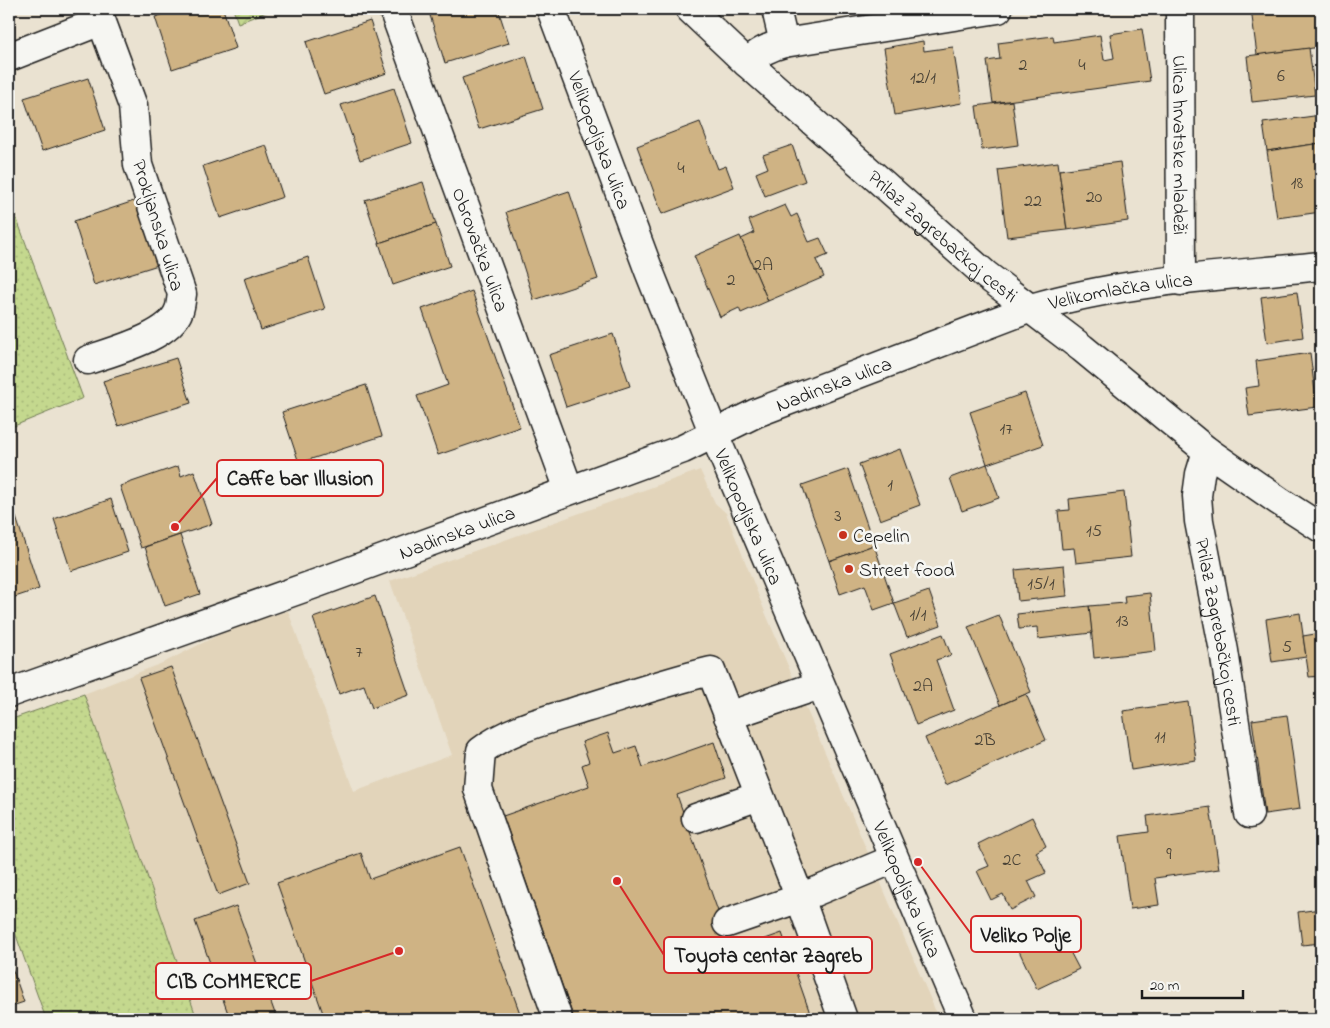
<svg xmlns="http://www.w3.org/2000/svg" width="1330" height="1028" viewBox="0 0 1330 1028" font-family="'Indie Flower',sans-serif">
	<defs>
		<pattern id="grass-dots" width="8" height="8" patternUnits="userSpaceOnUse" patternTransform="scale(1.25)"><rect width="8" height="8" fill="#c4d88e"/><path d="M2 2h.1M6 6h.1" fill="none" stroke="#a8b97a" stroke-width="1.8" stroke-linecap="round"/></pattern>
		<pattern id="garden-furrows" width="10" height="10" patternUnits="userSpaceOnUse" patternTransform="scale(1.25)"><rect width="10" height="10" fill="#c4d88e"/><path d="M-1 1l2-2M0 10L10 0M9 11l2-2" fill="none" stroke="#a8b97a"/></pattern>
	</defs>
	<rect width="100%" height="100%" fill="#eae2d1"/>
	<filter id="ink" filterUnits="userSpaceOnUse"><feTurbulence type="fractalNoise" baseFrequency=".02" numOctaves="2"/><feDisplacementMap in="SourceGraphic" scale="10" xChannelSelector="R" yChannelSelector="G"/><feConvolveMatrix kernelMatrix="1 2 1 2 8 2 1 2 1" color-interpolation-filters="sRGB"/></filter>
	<g filter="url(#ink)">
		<path fill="#e2d4ba" d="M700,470L715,503L726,513L765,612L939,1019H197L84,694L165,662L238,625L288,611L354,791L452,755L390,581Z"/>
		<g fill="url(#grass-dots)" stroke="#707a55">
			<path d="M9,198L83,398L9,428Z"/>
			<path d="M84,694L197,1019H46L9,916V720Z"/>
		</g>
		<path fill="url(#garden-furrows)" stroke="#707a55" d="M233,9H274L238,23Z"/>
		<g fill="#cfb384" stroke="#1c1c1c">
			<path d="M180,9H223L236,48L172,69L155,17Z"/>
			<path d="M428,9H498L509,43L445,63Z"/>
			<path d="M1251,9H1321V47L1257,55Z"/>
			<path d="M370,21L387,73L324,94L306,42Z"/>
			<path d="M1142,29L1150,81L993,103L987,61L1000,59L998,43L1053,36L1054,42L1100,35L1104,60L1114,58L1110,34Z"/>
			<path d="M923,41L924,51L953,47L962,103L895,115L884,48Z"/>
			<path d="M1309,48L1315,95L1252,102L1247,56Z"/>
			<path d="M526,56L543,109L479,129L462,78Z"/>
			<path d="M88,78L105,130L42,151L24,98Z"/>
			<path d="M394,88L412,143L360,160L341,105Z"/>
			<path d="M1012,101L1018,145L982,150L976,106Z"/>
			<path d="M1321,115V143L1267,151L1263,123Z"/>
			<path d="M700,122L718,169L726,166L734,187L662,214L637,146Z"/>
			<path d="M1321,143V212L1277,218L1267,151Z"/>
			<path d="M266,145L283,197L220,218L203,166Z"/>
			<path d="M792,145L805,181L765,196L756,173L768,168L763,155Z"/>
			<path d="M1058,162L1067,230L1007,237L998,170Z"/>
			<path d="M1120,162L1128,221L1067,230L1059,170Z"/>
			<path d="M423,182L436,224L379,243L365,200Z"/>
			<path d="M569,191L598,279L534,300L506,212Z"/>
			<path d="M137,200L158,265L94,285L74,221Z"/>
			<path d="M785,205L791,217L797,214L809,242L820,238L828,255L816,260L824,277L768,301L741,239L754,233L749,220Z"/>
			<path d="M436,224L450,266L393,285L379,243Z"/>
			<path d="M740,236L768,301L741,313L739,308L720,317L694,256Z"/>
			<path d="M308,257L325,309L261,330L244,278Z"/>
			<path d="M472,291L520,427L438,455L417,396L448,385L422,309Z"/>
			<path d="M1297,292L1303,337L1267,343L1261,297Z"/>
			<path d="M613,334L630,386L566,407L549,355Z"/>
			<path d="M1310,353L1317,407L1249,416L1245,388L1259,386L1256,361Z"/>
			<path d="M176,358L191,403L118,426L103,381Z"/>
			<path d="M366,385L382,436L299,463L282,412Z"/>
			<path d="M1025,393L1043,445L987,464L970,412Z"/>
			<path d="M900,449L920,505L880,520L859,464Z"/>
			<path d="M987,464L999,498L962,511L950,478Z"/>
			<path d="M178,466L181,476L194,471L212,524L141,548L120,486Z"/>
			<path d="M848,469L874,545L829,561L802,485Z"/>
			<path d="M1124,492L1131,557L1076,563L1074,548L1062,549L1058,511L1070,510L1069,499Z"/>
			<path d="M111,499L128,552L71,571L54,519Z"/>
			<path d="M16,517L39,589L9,599V519Z"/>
			<path d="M180,535L200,594L165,606L145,547Z"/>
			<path d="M874,545L894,603L874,610L865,585L840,594L829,561Z"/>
			<path d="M1064,565L1067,596L1018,601L1015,570Z"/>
			<path d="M929,591L941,625L907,637L894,603Z"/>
			<path d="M1150,593L1156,651L1094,658L1089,606L1125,603L1124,596Z"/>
			<path d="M375,596L409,695L372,708L364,685L339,694L313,618Z"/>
			<path d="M1089,606L1092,633L1038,639L1037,627L1019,629L1017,614Z"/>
			<path d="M1300,613L1306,657L1272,662L1266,619Z"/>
			<path d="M999,615L1031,692L1000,705L968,627Z"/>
			<path d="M1321,633V676L1309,677L1303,636Z"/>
			<path d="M943,634L951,655L936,660L954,710L916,725L890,654Z"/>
			<path d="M171,667L250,883L218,895L139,678Z"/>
			<path d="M1026,694L1046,740L945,785L925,738Z"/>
			<path d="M1188,702L1196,760L1131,770L1123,711Z"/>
			<path d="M1287,715L1300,809L1265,814L1252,720Z"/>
			<path d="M608,733L615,753L636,746L643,767L714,742L726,778L677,795L732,951L782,933L812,1019H574L503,816L589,786L582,765L589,762L582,742Z"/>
			<path d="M1210,807L1219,869L1155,878L1159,905L1130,909L1120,836L1149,832L1147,816Z"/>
			<path d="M1032,817L1046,846L1036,852L1046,873L1028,881L1036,897L1010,910L1003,894L991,900L977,871L989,866L978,844Z"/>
			<path d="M460,847L522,1019H325L277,883L361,853L370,879Z"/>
			<path d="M236,906L277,1019H230L195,921Z"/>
			<path d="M1321,909V943L1302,945L1298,912Z"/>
			<path d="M1063,916L1074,938L1065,942L1079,969L1037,989L1012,936L1054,917L1055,920Z"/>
			<path d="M9,959L24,1002L9,1007Z"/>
		</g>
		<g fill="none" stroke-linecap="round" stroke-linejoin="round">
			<g stroke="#1c1c1c" stroke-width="31">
				<g id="minor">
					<path id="s1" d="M393,9L569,490"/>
					<path id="s2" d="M551,9L649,271L714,434L963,1019"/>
					<path id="s3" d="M690,9L747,63L986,275L1082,348L1207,451L1279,501L1321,528"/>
					<path d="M776,9L784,43"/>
					<path id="s4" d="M1180,9L1181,281"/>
					<path d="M9,57L101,21"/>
					<path d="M747,63C758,52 769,47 784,43L998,9"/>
					<path d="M88,360C113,351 170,337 179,310C181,305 181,299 182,294L138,165L133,106L97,9"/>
					<path id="s5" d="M1207,451L1200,474L1197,496L1199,521L1224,651L1249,814"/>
					<path id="s6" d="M9,693L312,585L683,449L756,413L1031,308C1125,280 1224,276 1321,266"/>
					<path d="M728,716L820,685"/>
					<path d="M696,818L759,796"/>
					<path d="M727,923L800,898L894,859"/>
					<path d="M558,1019L478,789L481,751C510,728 551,719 586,708C628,695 669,681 711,671L800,898L843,1019"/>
				</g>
			</g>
			<use href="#minor" stroke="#f6f6f2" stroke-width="28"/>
		</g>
	</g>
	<g fill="#c8321e" stroke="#f6f6f2" stroke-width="2">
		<circle cx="843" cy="535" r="5"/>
		<circle cx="849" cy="569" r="5"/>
	</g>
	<g text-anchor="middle" stroke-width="5" stroke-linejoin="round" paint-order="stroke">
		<g font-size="18" fill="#494236">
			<text x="1023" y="70">2</text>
			<text x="1082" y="70">4</text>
			<text x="1281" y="81">6</text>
			<text x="923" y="83">12/1</text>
			<text x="681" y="173">4</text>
			<text x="1297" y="188">18</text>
			<text x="1094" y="202">20</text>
			<text x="1033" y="206">22</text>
			<text x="763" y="270">2A</text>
			<text x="731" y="285">2</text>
			<text x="1006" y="434">17</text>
			<text x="890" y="490">1</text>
			<text x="838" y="521">3</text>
			<text x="1094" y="536">15</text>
			<text x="1041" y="589">15/1</text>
			<text x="918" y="620">1/1</text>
			<text x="1122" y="626">13</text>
			<text x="1287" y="652">5</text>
			<text x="359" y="657">7</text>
			<text x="923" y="691">2A</text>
			<text x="1160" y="742">11</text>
			<text x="985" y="745">2B</text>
			<text x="1169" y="859">9</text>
			<text x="1012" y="865">2C</text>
		</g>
		<g font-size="20" fill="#1c1c1c" stroke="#f6f6f2">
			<text dy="7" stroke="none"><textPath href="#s2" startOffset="140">Velikopoljska ulica</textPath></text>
			<text dy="7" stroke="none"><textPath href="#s4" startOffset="136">Ulica hrvatske mladeži</textPath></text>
			<text transform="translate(159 225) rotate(73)" y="7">Prokljanska ulica</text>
			<text dy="7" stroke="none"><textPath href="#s3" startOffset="340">Prilaz Zagrebačkoj cesti</textPath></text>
			<text dy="7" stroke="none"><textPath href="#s1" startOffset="256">Obrovačka ulica</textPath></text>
			<text dy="7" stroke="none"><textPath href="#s6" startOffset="1184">Velikomlačka ulica</textPath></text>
			<text dy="7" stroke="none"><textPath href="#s6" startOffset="881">Nadinska ulica</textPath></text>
			<text dy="7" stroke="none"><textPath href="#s2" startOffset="545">Velikopoljska ulica</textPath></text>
			<text dy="7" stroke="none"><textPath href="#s6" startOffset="476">Nadinska ulica</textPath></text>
			<text dy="7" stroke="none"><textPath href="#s5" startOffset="184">Prilaz Zagrebačkoj cesti</textPath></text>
			<text dy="7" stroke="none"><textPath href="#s2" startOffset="950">Velikopoljska ulica</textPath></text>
		</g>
		<g font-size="20" fill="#1c1c1c" stroke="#f6f6f2" text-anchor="start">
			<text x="853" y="542">Cepelin</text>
			<text x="859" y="576">Street food</text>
		</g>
	</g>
	<path fill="none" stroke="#d62828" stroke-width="2" d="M175 527L217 478M918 862L971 934M617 881L664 955M399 951L311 981"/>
	<g fill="#d62828" stroke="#f6f6f2" stroke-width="2">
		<circle cx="175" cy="527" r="5"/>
		<circle cx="918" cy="862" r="5"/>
		<circle cx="617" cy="881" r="5"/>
		<circle cx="399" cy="951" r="5"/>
	</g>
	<g fill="#f6f6f2" stroke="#d62828" stroke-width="2">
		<rect x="217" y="460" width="166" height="36" rx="5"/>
		<rect x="971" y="916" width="110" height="36" rx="5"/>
		<rect x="664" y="937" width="208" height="36" rx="5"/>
		<rect x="156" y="963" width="155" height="36" rx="5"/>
	</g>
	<g font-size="21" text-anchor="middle" font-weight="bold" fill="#1c1c1c">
		<text x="300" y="485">Caffe bar Illusion</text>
		<text x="1026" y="942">Veliko Polje</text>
		<text x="768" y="962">Toyota centar Zagreb</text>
		<text x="234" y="988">CIB COMMERCE</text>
	</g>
	<rect width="1330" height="1028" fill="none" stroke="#f6f6f2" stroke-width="30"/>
	<rect x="15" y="15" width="1300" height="998" fill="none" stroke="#1c1c1c" stroke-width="2" filter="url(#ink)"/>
	<path d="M1142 990v8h101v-8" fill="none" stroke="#1c1c1c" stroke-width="2.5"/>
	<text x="1150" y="990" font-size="15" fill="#1c1c1c" stroke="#f6f6f2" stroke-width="4" paint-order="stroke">20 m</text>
</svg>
